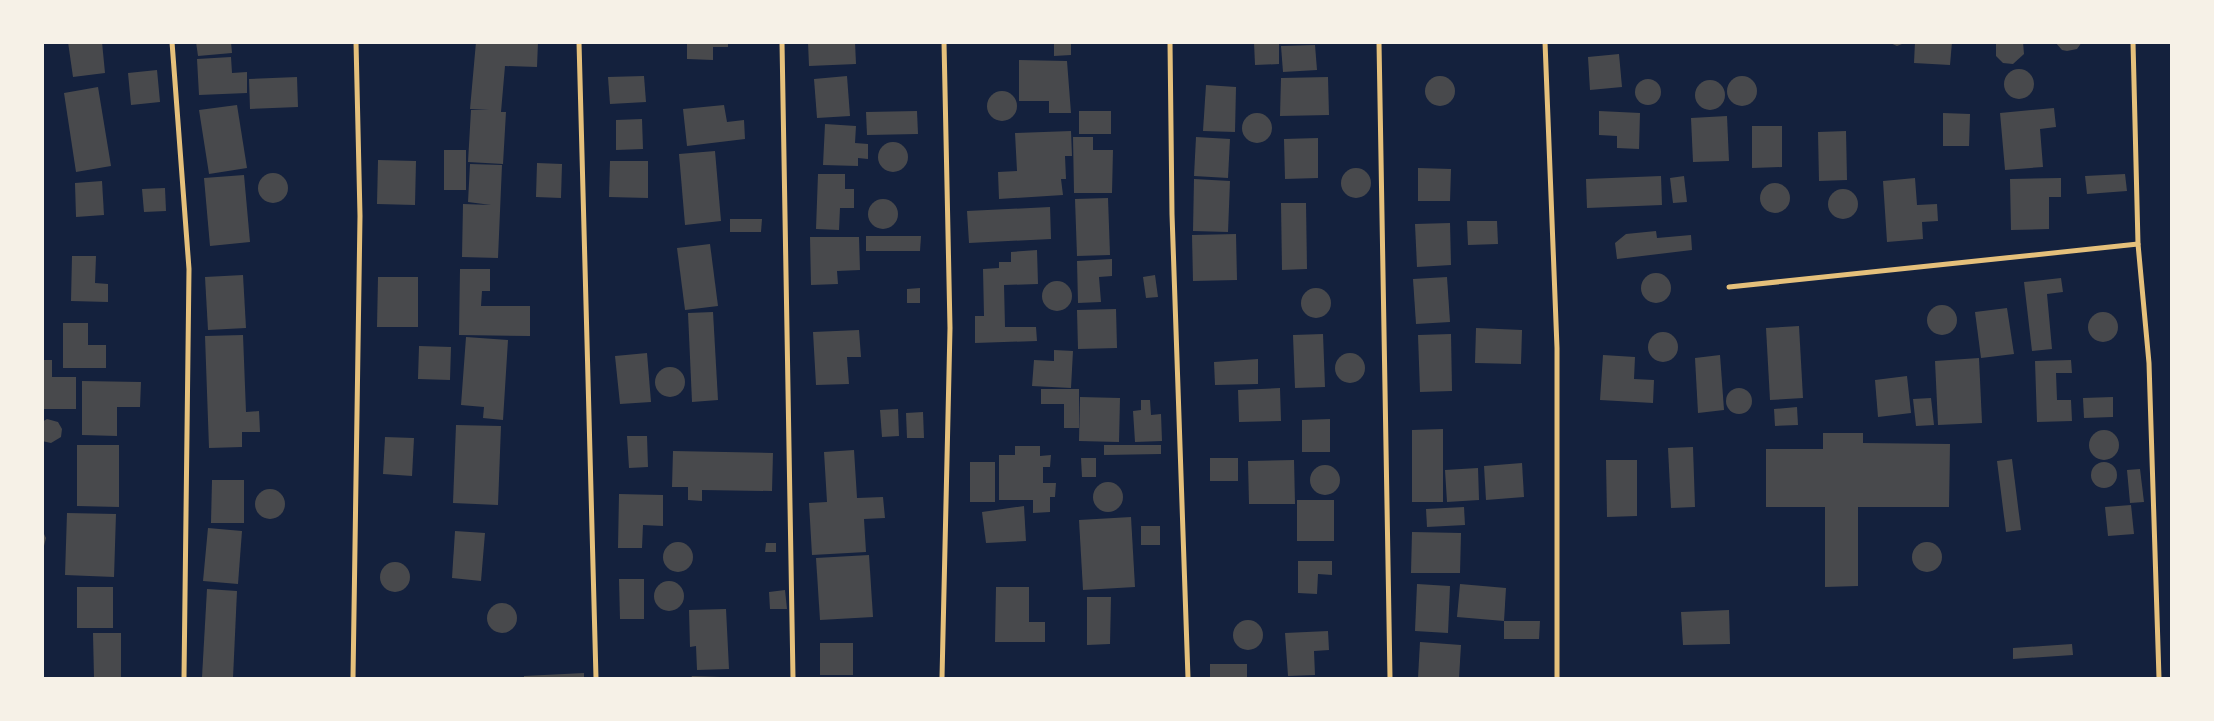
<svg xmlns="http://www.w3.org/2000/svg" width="2214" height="721" viewBox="0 0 2214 721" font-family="'Noto Sans',sans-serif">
	<rect width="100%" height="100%" fill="#14213d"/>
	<g fill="#48494c">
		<path d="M68,42H102L105,73L73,77Z"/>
		<path d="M196,42H231L232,53L198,56Z"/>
		<path d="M476,42H538L537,67L505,66L501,112H506L503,164L468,162L471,110H489L470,109Z"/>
		<path d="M687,42H728V47H713V60L687,59Z"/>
		<path d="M808,42H855L856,64L809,66Z"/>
		<path d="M1054,42H1071V55L1054,56Z"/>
		<path d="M1254,42H1279V64L1255,65Z"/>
		<path d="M1888,42H1907L1897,46Z"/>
		<path d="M1915,42H1952L1950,65L1914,63Z"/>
		<path d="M1996,42H2023L2024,54L2013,64L2003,63L1996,56Z"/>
		<path d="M2055,42H2082L2077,49L2067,51L2062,50Z"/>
		<path d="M1315,45L1317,70L1283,72L1281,46Z"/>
		<path d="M1619,54L1622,87L1590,90L1588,57Z"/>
		<path d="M231,57L232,73L247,72V93L199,95L197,59Z"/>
		<path d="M1019,60L1067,61L1071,113H1049V101H1019Z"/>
		<circle cx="2019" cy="84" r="15"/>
		<path d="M157,70L160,102L131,105L128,73Z"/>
		<circle cx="1440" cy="91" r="15"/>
		<circle cx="1742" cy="91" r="15"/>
		<path d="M644,76L646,102L610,104L608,77Z"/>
		<path d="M847,76L850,116L817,118L814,79Z"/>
		<path d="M297,77L298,107L250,109L249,79Z"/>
		<path d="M1328,77L1329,115L1280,116L1281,78Z"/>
		<circle cx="1648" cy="92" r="13"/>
		<circle cx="1710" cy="95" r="15"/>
		<path d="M1206,85L1236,87L1235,132L1203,131Z"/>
		<path d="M98,87L111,166L76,172L64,93Z"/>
		<circle cx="1002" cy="106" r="15"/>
		<path d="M237,105L247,168L209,174L199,110Z"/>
		<path d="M724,105L727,122L744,120L745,139L687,146L683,109Z"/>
		<path d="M2054,108L2056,127L2040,129L2043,167L2005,170L2000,113Z"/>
		<path d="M917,111L918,134L867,135L866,112Z"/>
		<rect x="1079" y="111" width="32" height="23"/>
		<path d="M1599,111L1640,113L1639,149L1617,148V136L1599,135Z"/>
		<circle cx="1257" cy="128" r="15"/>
		<path d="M1943,113L1970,114L1969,146H1943Z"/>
		<path d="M1727,116L1729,161L1693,162L1691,118Z"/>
		<path d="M642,119L643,149L616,150V120Z"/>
		<path d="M825,124L856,126L855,143L868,144V159L858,158V166L823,165Z"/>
		<path d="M1752,126H1782V167L1752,168Z"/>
		<path d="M1071,131L1072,156H1065L1066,179H1061L1063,195L999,199L998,172L1017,171L1015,133Z"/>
		<path d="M1846,131L1847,180L1819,181L1818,132Z"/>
		<path d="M1073,137H1093V150H1113L1112,193H1074Z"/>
		<path d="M1196,137L1230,139L1228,178L1194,176Z"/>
		<path d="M1318,138V178L1285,179L1284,139Z"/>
		<circle cx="893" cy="157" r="15"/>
		<rect x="444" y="150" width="22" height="40"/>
		<path d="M715,151L721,221L685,225L679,154Z"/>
		<path d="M378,160L416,161L415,205L377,204Z"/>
		<path d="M610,161H648V198L609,197Z"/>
		<path d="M537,163L562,164L561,198L536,197Z"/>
		<path d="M470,164L502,165L498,258L462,257L463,204L491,205L468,202Z"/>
		<circle cx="1356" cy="183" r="15"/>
		<path d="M1418,168L1451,169L1450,201H1418Z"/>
		<circle cx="273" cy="188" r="15"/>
		<path d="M818,174H845V189H854V208H840L839,230L816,229Z"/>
		<path d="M2125,174L2127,191L2087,194L2085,176Z"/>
		<path d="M244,175L250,242L210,246L204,178Z"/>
		<path d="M1661,176L1662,205L1587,208L1586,179Z"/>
		<path d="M1684,176L1687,202L1673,203L1670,178Z"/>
		<path d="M1915,178L1917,205L1937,204L1938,221L1922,222L1923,239L1887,242L1883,181Z"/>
		<path d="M2061,178V197H2049V229L2011,230L2010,179Z"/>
		<path d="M1194,179L1230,181L1228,232L1193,231Z"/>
		<path d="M102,181L104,215L76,217L75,183Z"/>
		<circle cx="1775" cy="198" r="15"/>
		<path d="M165,188L166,211L144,212L142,189Z"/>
		<circle cx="1843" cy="204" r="15"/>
		<path d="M1108,198L1110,255L1077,256L1075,199Z"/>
		<circle cx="883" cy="214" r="15"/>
		<path d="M1281,203H1306L1307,269L1282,270Z"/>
		<path d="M1050,207L1051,239L969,243L967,211Z"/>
		<path d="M730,219H762L761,232H730Z"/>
		<path d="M1467,221H1497L1498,244L1468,245Z"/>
		<path d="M1450,223L1451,265L1417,267L1415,224Z"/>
		<path d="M1656,231L1657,238L1691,235L1692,250L1617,259L1615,243L1626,234Z"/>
		<path d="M1236,234L1237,280L1193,281L1192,235Z"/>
		<path d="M866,236H921L920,251H866Z"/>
		<path d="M810,237H859L860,270L837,271L838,284L811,285Z"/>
		<path d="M710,244L718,306L685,310L677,248Z"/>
		<path d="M1037,250L1038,284L1004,285L1005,327H1036L1037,341L975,343V316H984L983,269L999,268V262H1011V252Z"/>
		<path d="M72,256H96L95,283L108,284V302L71,301Z"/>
		<path d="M1112,259V276L1099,277L1101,302L1078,303L1077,261Z"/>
		<path d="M460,269H490V291H482L481,306H530V336L459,335Z"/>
		<circle cx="1656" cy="288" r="15"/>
		<path d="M243,275L246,328L208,330L205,277Z"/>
		<path d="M1155,275L1158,297L1146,298L1143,277Z"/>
		<path d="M378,277H418V327H377Z"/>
		<path d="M1447,277L1450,322L1416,324L1413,279Z"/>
		<path d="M2061,278L2063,292L2047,294L2052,349L2032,351L2024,282Z"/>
		<circle cx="1057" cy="296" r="15"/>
		<circle cx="1316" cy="303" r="15"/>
		<path d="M920,288V303H907V289Z"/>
		<circle cx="1942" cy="320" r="15"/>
		<path d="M2007,308L2014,354L1981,358L1975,312Z"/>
		<path d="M1116,309L1117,348L1078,349L1077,310Z"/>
		<circle cx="2103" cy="327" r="15"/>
		<path d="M713,312L718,400L692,402L688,313Z"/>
		<path d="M63,323H88V345H106V368H63Z"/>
		<path d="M1799,326L1803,398L1770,400L1766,328Z"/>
		<path d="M1476,328L1522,330L1521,364L1475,363Z"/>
		<path d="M859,330L861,357H847L849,384L816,385L813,332Z"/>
		<circle cx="1663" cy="347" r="15"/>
		<path d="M1323,334L1325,387L1295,388L1293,335Z"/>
		<path d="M1451,334L1452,391L1420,392L1418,335Z"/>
		<path d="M243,335L246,412L259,411L260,432H242V447L209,448L205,336Z"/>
		<path d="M466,337L508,340L503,420L483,418L484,407L461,405Z"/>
		<path d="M419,346L451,347L450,380L418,379Z"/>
		<path d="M1054,350L1073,351L1071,388L1032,386L1034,360L1054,361Z"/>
		<circle cx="1350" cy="368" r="15"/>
		<path d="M647,353L651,402L620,404L615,356Z"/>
		<path d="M1603,355L1635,357L1634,379L1654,380L1653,403L1600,400Z"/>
		<path d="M1720,355L1724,410L1698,413L1695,358Z"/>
		<path d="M1979,358L1982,423L1938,425L1935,361Z"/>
		<path d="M1258,359V384L1215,385L1214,362Z"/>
		<path d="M42,360H52V377H76V409H42Z"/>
		<path d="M2071,360L2072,373H2056L2057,400H2071L2072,421L2037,422L2035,361Z"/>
		<circle cx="670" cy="382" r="15"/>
		<path d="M1907,376L1911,413L1878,417L1875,380Z"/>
		<path d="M82,381L141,382L140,407H117V436L82,435Z"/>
		<path d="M1280,388L1281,421L1239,422L1238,390Z"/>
		<circle cx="1739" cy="401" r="13"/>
		<path d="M1041,389H1079V428H1064V404H1041Z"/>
		<path d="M1080,397L1120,398L1119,442L1079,441Z"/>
		<path d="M2113,397V417L2084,418L2083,398Z"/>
		<path d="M1931,398L1934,425L1916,426L1913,399Z"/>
		<path d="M1141,400H1150L1151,415L1161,414L1162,441L1135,442L1133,411L1141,410Z"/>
		<path d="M1797,407L1798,425L1775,426L1774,409Z"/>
		<path d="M898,409L899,436L882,437L880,410Z"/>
		<path d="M923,412L924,438H907L906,413Z"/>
		<path d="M47,419L58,422L62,429L61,437L51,443L42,441V422Z"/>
		<path d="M1330,419V452H1302V420Z"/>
		<path d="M456,425L501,426L498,505L453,503Z"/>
		<path d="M1443,429V502H1412V430Z"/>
		<circle cx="2104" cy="445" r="15"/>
		<path d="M1823,433H1863V443L1950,444L1949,507H1858V586L1825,587V507H1766V449H1823Z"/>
		<path d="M627,436H647L648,467L629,468Z"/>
		<path d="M385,437L414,438L412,476L383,474Z"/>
		<path d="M77,445H119V507L77,506Z"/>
		<path d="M1104,445H1161V454L1104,455Z"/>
		<path d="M1015,446H1040V456L1051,455L1050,467H1043V483H1056L1055,497H1050V512L1033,513V500H999V455H1015Z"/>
		<path d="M1693,447L1695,507L1671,508L1668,448Z"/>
		<path d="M854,450L857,498L883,497L885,518L864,519L866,552L812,555L809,503L827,502L824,452Z"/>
		<path d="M673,451L773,453L772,491L702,490V501L688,500V487H672Z"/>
		<path d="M1081,458H1096V477H1082Z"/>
		<rect x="1210" y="458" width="28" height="23"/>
		<path d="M2012,459L2021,530L2006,532L1997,461Z"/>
		<path d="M1294,460L1295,504H1249L1248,461Z"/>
		<path d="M1606,460H1637V516L1607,517Z"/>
		<rect x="970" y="462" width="25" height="40"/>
		<circle cx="2104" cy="475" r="13"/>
		<path d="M1522,463L1524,497L1486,500L1484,466Z"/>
		<circle cx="1325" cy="480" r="15"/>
		<path d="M1478,468L1479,500L1447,502L1445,470Z"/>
		<path d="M2140,469L2144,502L2130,503L2127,470Z"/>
		<path d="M212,480H244V523H211Z"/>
		<circle cx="1108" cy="497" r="15"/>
		<circle cx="270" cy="504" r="15"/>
		<path d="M619,494L663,495V526L643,525L642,548H618Z"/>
		<rect x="1297" y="500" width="37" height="41"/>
		<path d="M2131,505L2134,534L2108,536L2105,507Z"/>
		<path d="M1024,506L1026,541L986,543L982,512Z"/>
		<path d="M1464,507L1465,525L1427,527L1426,509Z"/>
		<path d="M67,513L116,514L114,577L65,575Z"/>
		<path d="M1131,517L1135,587L1083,590L1079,520Z"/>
		<rect x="1141" y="526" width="19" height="19"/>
		<path d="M208,528L242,531L238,584L203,581Z"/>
		<path d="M42,530L46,538L43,550H42Z"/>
		<path d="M455,531L485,533L481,581L452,578Z"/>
		<path d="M1412,532L1461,533L1460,573H1411Z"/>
		<circle cx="678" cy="557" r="15"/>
		<circle cx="1927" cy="557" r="15"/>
		<path d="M766,543H776V552H765Z"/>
		<path d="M869,555L873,617L820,620L816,558Z"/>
		<path d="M1298,561H1332V575L1318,574L1317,594L1298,593Z"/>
		<circle cx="395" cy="577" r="15"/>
		<path d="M619,579H644V619H620Z"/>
		<circle cx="669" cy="596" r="15"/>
		<path d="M1417,584L1450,586L1448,633L1415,631Z"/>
		<path d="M1460,584L1506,588L1504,621L1457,617Z"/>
		<rect x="77" y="587" width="36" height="41"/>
		<path d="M996,587H1029V622H1045V642H995Z"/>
		<path d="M207,589L237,591L233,678L202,677Z"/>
		<path d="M785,590L787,609H770L769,592Z"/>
		<path d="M1087,597H1111L1110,644L1087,645Z"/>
		<circle cx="502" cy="618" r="15"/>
		<path d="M726,609L729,669L697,670L696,646L690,647L689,610Z"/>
		<path d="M1729,610L1730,644L1683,645L1681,612Z"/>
		<circle cx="1248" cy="635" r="15"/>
		<path d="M1504,621H1540L1539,639H1504Z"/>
		<path d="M1328,631L1329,650L1314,651L1315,675L1288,676L1285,633Z"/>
		<path d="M93,633H121V678H94Z"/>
		<path d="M1420,642L1461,645L1459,678H1418Z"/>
		<rect x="820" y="643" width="33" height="32"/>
		<path d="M2072,644L2073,655L2013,659V648Z"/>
		<rect x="1210" y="664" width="37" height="14"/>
		<path d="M584,673V678H524V676Z"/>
		<path d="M692,676L721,677V678H691Z"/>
	</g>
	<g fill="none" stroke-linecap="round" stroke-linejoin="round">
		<g stroke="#e5c07b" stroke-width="5">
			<path d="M172,42L189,269L184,678"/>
			<path d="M579,42L596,678"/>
			<path d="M782,42L793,678"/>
			<path d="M1170,42L1172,214L1188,678"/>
			<path d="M1379,42L1390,678"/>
			<path d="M1545,42L1557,348V678"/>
			<path d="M2133,42L2138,244L2149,363L2159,678"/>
			<path d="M1729,287L2138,244"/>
			<path d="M353,678L360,216L356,42"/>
			<path d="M942,678L950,328L944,42"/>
		</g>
	</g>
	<rect width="2214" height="721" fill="none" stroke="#f6f1e7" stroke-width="88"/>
</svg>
